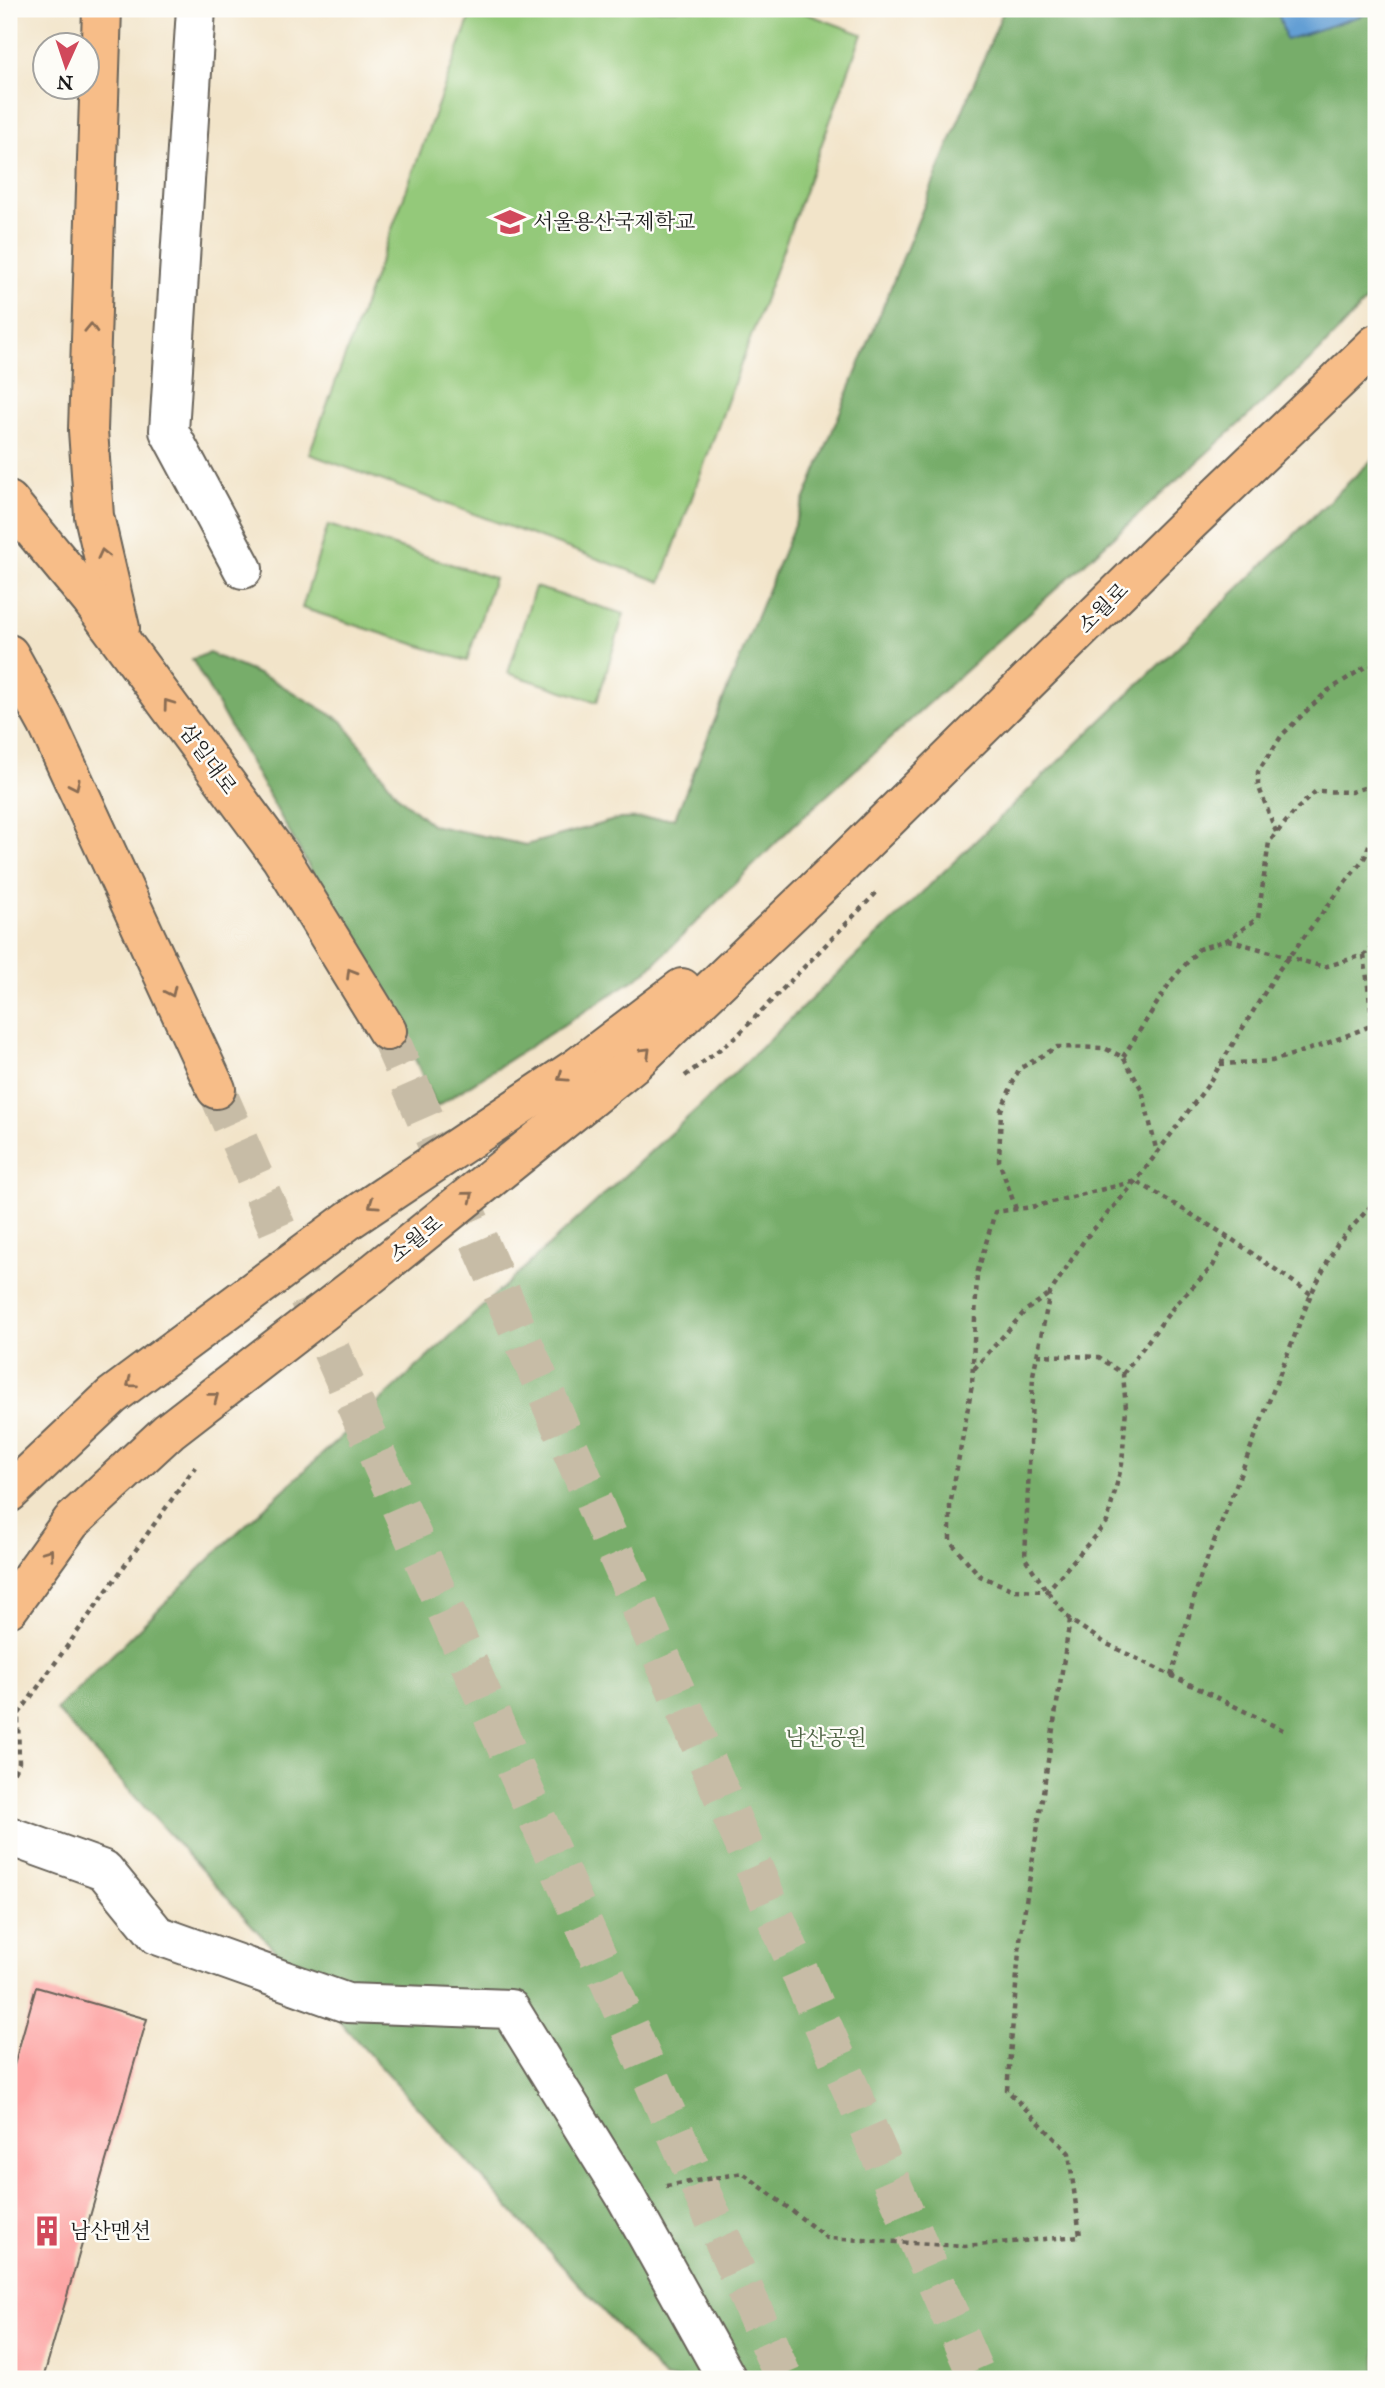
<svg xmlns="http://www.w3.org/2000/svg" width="1385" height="2388" viewBox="0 0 1385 2388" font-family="'IM FELL Great Primer','Noto Serif KR',serif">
	<rect width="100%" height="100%" fill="#fdfcf7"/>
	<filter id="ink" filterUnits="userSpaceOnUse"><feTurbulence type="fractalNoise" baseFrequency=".0143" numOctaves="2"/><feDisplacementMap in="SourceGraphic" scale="14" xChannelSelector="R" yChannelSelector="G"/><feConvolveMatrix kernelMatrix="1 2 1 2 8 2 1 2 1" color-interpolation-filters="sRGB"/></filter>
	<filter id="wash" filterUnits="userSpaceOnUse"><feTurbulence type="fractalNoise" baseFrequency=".00686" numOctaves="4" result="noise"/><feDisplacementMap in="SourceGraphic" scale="28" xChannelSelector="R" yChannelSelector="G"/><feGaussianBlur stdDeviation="1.57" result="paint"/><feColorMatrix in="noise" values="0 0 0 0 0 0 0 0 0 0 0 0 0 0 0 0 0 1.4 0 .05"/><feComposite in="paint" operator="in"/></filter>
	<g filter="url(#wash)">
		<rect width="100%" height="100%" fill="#f2e4c9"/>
		<g fill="#94c97a" stroke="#58724b" stroke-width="2">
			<path d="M473,9H794L862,34L661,582L309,454Z"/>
			<path d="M328,525L494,578L467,661L302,608Z"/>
			<path d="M535,587L624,614L597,702L508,673Z"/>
		</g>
		<g fill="#77ad6a" stroke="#4a6443" stroke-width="2">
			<path d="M1004,9H1376V290L1319,352L793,826L646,972L436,1107L409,1045L192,659L209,653L272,680L342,721L398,796L432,825L526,845L618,819L675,818Z"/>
			<path d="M1376,456V2379H665L56,1710L227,1542L700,1106Z"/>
		</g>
		<path fill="#649fd4" stroke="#405e78" stroke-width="2" d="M1277,9H1376V11L1286,40Z"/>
		<g id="blocks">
			<path fill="#fda6a5" d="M36,1987L147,2019L43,2379H9V2083Z"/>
		</g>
	</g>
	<g filter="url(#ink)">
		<use href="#blocks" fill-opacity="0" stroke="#676259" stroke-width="2"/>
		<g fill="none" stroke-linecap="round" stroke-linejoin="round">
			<g stroke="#c7bca6" stroke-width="38" stroke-dasharray="38 19" stroke-linecap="butt">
				<path d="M387,1031L978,2379"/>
				<path d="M216,1089L784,2379"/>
			</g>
			<g stroke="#676259" stroke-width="42">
				<g id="minor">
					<path d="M196,9L169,431L243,569"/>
					<path d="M9,1836L104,1870L157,1935L347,2003L510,2009L624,2194L727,2379"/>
				</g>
			</g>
			<g stroke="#676259" stroke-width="42">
				<g id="major">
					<path d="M102,9L88,430L94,516L120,628"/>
					<path d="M9,501L91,600L281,858L387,1031"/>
					<path d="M9,654L47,723L216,1089"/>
					<path d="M9,1493L112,1396L349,1220L579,1066L682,988"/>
					<path d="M9,1608L71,1522L169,1431L372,1274L634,1063L832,874L1189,523L1376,344"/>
				</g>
			</g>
			<g stroke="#676259" stroke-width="4.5" stroke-dasharray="5 5" stroke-linecap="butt">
				<path d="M1376,756C1370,772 1368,785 1376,801"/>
				<path d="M1276,832L1258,785V772L1282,735L1326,692L1365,667L1376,666"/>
				<path d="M1228,940L1324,967L1364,955L1376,943"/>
				<path d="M1364,955L1373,1025L1376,1024"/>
				<path d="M1123,1057L1171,981L1199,949L1227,940L1258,918L1269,842L1295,811L1316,791L1351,792L1370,786"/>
				<path d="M1220,1064L1272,1061L1320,1046L1373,1025"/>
				<path d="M685,1076L737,1036L878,891"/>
				<path d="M1016,1209L999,1161L1001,1110L1019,1069L1057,1047L1104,1048L1123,1057L1142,1090L1157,1153"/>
				<path d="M1037,1355L1099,1357L1123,1374L1126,1408L1122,1464L1107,1522L1047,1591L1014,1590L980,1576L950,1541V1506L972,1385L977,1274L995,1212L1032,1207L1136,1181L1227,1236L1311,1294"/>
				<path d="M974,1369L1025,1311L1049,1294"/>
				<path d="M1123,1374L1176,1304L1213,1266L1227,1236"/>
				<path d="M1171,1676L1202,1572L1311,1294L1337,1244L1376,1200"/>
				<path d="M1283,1730L1105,1643L1070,1620L1047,1591L1025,1558L1033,1375L1050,1293L1085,1239L1136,1181L1207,1086L1278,971L1365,857L1376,824"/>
				<path d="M9,1781L19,1762L18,1715L195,1467"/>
				<path d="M666,2186L743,2173L827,2238L965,2246L1080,2236L1069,2153L1007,2090L1020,1940L1070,1620"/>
			</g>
			<use href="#minor" stroke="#fff" stroke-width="38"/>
			<use href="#major" stroke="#f7bd88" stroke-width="38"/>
		</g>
		<defs><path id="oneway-chevron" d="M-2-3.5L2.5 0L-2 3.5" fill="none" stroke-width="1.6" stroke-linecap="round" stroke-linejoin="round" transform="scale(1.75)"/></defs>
		<g stroke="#8a6c52">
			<use href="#oneway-chevron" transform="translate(91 328) rotate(-88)"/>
			<use href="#oneway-chevron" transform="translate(103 554) rotate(-103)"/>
			<use href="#oneway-chevron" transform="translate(168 704) rotate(-126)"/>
			<use href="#oneway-chevron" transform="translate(75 785) rotate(65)"/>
			<use href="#oneway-chevron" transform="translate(351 973) rotate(-121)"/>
			<use href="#oneway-chevron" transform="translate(171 992) rotate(65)"/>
			<use href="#oneway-chevron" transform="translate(646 1052) rotate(-44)"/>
			<use href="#oneway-chevron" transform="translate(562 1077) rotate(146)"/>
			<use href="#oneway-chevron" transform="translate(469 1196) rotate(-39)"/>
			<use href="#oneway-chevron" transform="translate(373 1204) rotate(146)"/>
			<use href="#oneway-chevron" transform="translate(131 1383) rotate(143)"/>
			<use href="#oneway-chevron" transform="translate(214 1397) rotate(-38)"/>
			<use href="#oneway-chevron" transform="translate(49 1553) rotate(-54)"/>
		</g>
	</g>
	<defs>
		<g id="school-bare" transform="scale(2.415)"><path d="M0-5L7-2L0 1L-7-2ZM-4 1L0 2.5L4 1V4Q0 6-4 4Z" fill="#d1495b" stroke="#fdfcf7" stroke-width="2.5" paint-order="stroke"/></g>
		<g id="building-bare" transform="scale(2.415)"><path d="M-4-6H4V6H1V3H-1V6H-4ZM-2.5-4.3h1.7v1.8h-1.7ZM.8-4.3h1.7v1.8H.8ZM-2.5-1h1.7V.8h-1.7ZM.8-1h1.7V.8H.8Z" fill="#d1495b" stroke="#fdfcf7" stroke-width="2.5" paint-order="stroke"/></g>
	</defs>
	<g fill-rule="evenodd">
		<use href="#school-bare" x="510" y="222"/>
		<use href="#building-bare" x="47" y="2231"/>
	</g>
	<g text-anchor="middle" stroke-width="5" stroke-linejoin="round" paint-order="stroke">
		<g font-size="21" fill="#1c1c1c" stroke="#fdfcf7" text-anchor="start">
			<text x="533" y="229">서울용산국제학교</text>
			<text x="70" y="2238">남산맨션</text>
		</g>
		<g font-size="21" fill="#1c1c1c" stroke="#fdfcf7">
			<text transform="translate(1103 608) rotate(-45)" y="7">소월로</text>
			<text transform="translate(208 759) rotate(54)" y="7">삼일대로</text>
			<text transform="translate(416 1239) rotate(-39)" y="7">소월로</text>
		</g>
		<g font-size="21" fill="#4c6142" stroke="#fdfcf7">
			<text x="826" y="1745">남산공원</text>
		</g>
	</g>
	<rect width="1385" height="2388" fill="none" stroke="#fdfcf7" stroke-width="35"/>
	<g transform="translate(66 66) rotate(183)"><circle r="33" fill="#fdfcf7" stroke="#a3a29f" stroke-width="2"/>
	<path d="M0-5L12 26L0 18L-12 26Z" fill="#d1495b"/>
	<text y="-10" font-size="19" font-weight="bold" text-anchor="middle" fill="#1c1c1c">N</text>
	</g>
</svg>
